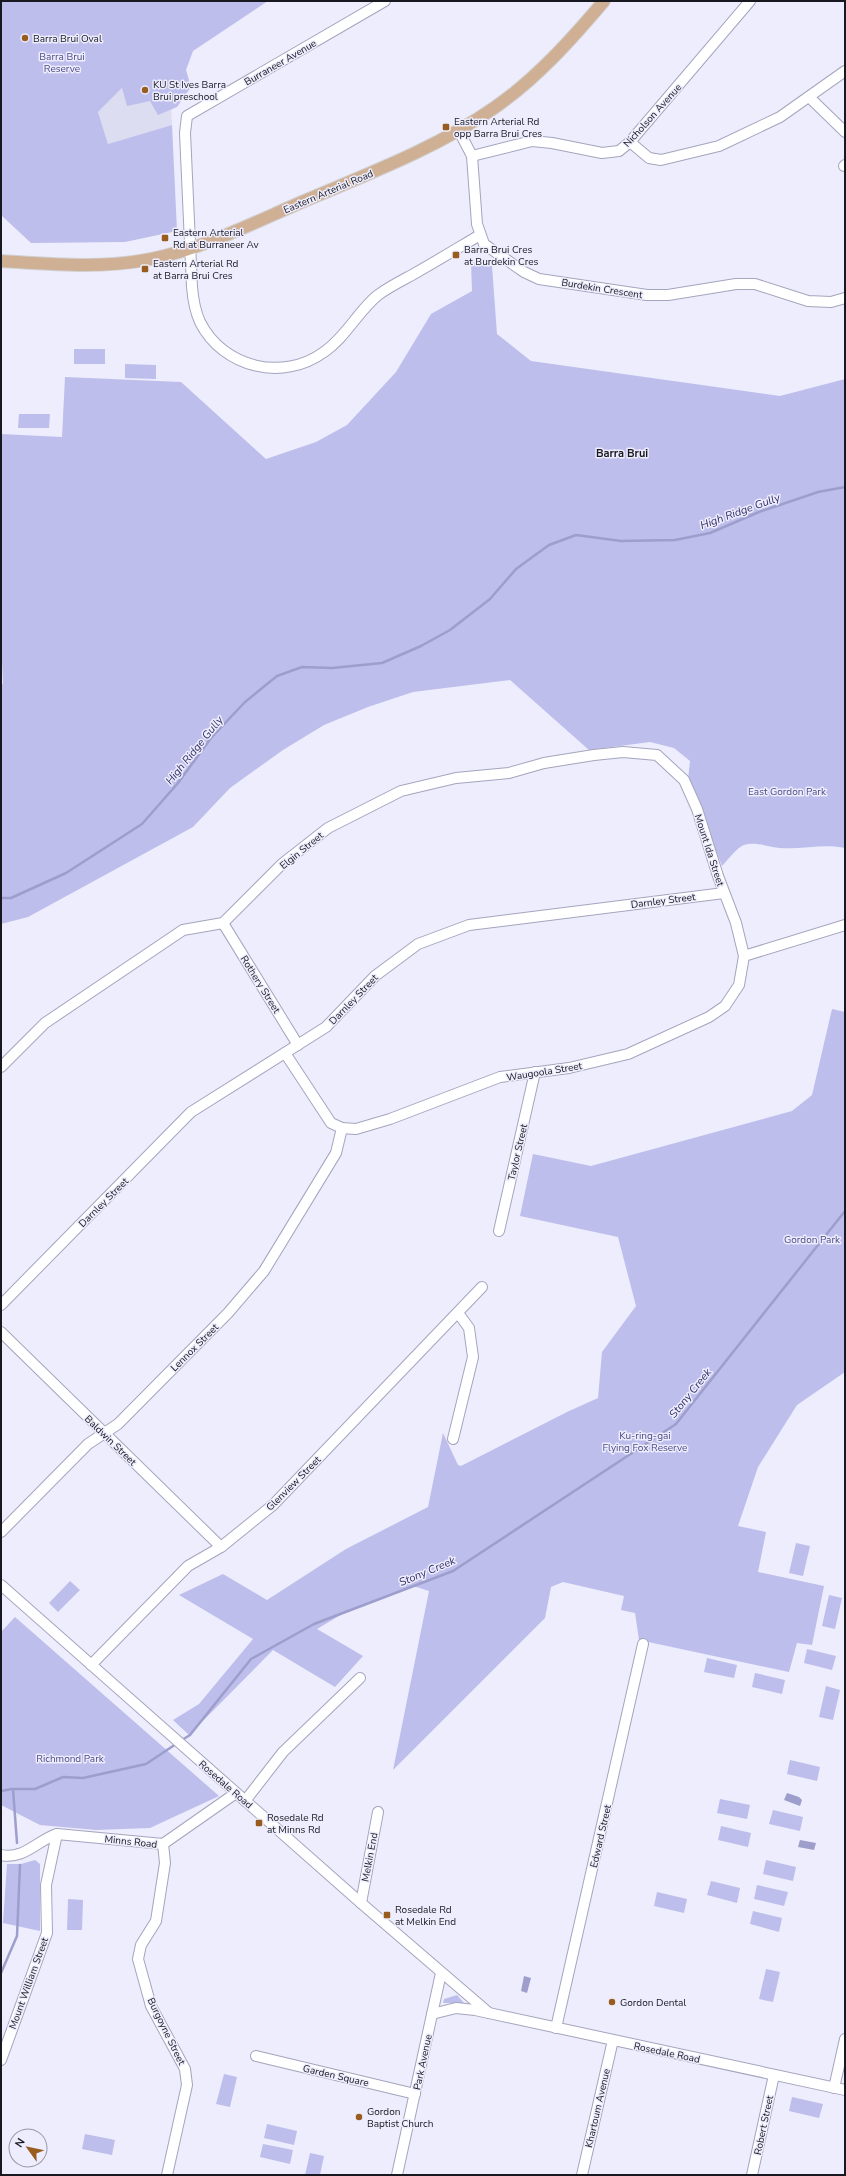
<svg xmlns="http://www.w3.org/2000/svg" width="846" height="2176" viewBox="0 0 846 2176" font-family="'Nunito Sans',sans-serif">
	<rect width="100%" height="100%" fill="#ededfd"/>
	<path fill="#dcddf0" d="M161,49L169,68L172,125L108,144L98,112Z"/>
	<g fill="#bdbeec">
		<path d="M1,1H268L193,51L186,70L191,87L177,107L158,115L150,101L127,106L122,88L98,112L108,144L172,125L177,231L125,242L31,243L1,215Z"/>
		<path d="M471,262L492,266L497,334L531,361L780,396L845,379V848C824,843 802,850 780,848C769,847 755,841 744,845C736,848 728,860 722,866L688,780L690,761L674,748L650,742L589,750L510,680L413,692L368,707L324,725L283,750L230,788L193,827L28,917L1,924V688L3,683L1,639V434L62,437L65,377L181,382L266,459L316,442L347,425L396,372L431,314L472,291Z"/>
		<rect x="74" y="349" width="31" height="15"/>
		<path d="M125,364L156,365V379L125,378Z"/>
		<path d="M19,414H50L49,428H18Z"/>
		<path d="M832,1009L845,1012V1372L797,1405L758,1467L738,1526L766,1532L758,1572L824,1586L812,1645L797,1643L789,1672L639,1640L635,1613L621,1610L624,1596L563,1582L551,1587L545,1618L393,1770L429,1591L413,1586L349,1610L317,1629L363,1656L335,1687L273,1650L189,1735L173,1720L199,1704L253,1639L179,1595L223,1574L267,1600L346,1549L428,1507L443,1433L458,1465L461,1466L567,1412L598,1398L602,1352L636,1306L618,1237L520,1216L533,1154L591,1166L792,1111L812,1095Z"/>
		<path d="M796,1543L810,1546L803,1576L789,1573Z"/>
		<path d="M70,1581L80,1590L58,1612L49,1603Z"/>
		<path d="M829,1595L842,1598L835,1629L822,1626Z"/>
		<path d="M15,1617L219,1796L150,1828L96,1830L40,1825L1,1805V1632Z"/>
		<path d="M807,1649L836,1656L832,1670L804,1663Z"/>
		<path d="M707,1658L737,1665L734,1678L704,1672Z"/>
		<path d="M755,1673L785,1680L782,1694L752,1687Z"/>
		<path d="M826,1686L840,1690L833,1720L819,1717Z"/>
		<path d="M790,1760L820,1767L817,1781L787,1774Z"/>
		<path d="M720,1799L750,1805L747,1819L717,1813Z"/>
		<path d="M773,1810L803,1817L800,1831L769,1824Z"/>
		<path d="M721,1826L751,1833L748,1847L718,1840Z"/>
		<path d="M35,1860L40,1864V1931L3,1923L7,1864H21Z"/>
		<path d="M766,1860L796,1867L793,1881L763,1874Z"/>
		<path d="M711,1881L740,1888L737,1903L707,1895Z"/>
		<path d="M757,1885L788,1892L784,1906L754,1899Z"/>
		<path d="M657,1892L687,1899L684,1913L654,1906Z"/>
		<path d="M68,1899L83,1900L82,1930H67Z"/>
		<path d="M753,1911L782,1918L779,1932L750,1924Z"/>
		<path d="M766,1969L780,1972L773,2002L759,1999Z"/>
		<path d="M457,1995L464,2003H443L444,1999Z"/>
		<path d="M224,2074L237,2077L230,2107L216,2104Z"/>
		<path d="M792,2097L823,2104L819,2118L789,2111Z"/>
		<path d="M267,2124L297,2131L294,2145L264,2138Z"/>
		<path d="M85,2134L115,2140L112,2155L82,2149Z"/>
		<path d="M263,2144L293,2150L290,2164L260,2157Z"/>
		<path d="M310,2153L324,2156L320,2175H305Z"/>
	</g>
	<g fill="#9d9ecb">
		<path d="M787,1793L799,1797L802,1800L800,1806L784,1800Z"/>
		<path d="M800,1840L816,1843L814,1850L798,1847Z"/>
		<path d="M524,1976L531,1978L527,1993L521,1991Z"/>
	</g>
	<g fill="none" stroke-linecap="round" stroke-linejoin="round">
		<g stroke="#9d9ecb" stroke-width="2.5">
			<path d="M1,898H11L66,873L142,824L178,783L211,738L245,702L277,676L302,667L332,668L382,663L421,646L450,630L490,599L516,569L549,545L576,535L621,541L675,540L710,533L759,512L818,492L845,487"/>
			<path d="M182,1740L190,1735L251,1659L314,1624L453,1571L676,1424L845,1211"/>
			<path d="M1,1791L12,1789"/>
			<path d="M17,1843L13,1789H35L63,1777L83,1778L146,1764L176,1744"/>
			<path d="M1,1973L17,1936L20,1865"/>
		</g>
		<g stroke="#a4a5be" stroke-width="12">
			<g id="minor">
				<path d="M385,1L187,116L185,133L192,287C193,299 195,311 200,322C223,368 283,382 324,352C346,337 358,311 378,295C389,287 401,281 412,275C435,262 458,248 480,235"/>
				<path d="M809,97L845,132"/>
				<path d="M459,131L472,156L477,224L484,244L524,272L539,279L647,295H668L736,284H755L808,301L831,302L845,298"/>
				<path d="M630,142L649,158L661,160L719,146L780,117L845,71"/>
				<path d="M472,156L532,141L552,143L602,153L619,151L630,142L750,1"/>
				<path d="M844,166L845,165"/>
				<path d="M223,923L298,1045"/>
				<path d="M285,1053L331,1123L342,1128L356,1129L390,1119L500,1077L569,1068L628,1054L709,1017L725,1006L739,985L744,956L845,925"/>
				<path d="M1,1067L45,1023L183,930L223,923L282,864L328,828L401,791L456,778L509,773L544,763L594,755L623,752L657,755L684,780L697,809L718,876L736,923L744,956"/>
				<path d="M499,1231L535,1072"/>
				<path d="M1,1305L191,1112L326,1027L375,976L418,944L469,925L724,893"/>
				<path d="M1,1332L221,1547"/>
				<path d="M453,1439L473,1357L469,1328L458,1313"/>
				<path d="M1,1532L88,1444L118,1424L228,1313L264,1271L336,1153L342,1128"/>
				<path d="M1,1585L361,1903L489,2013"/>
				<path d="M91,1665L188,1566L221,1547L273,1505L482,1287"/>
				<path d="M245,1801L283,1752L360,1678"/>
				<path d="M163,1844L165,1863L156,1921L141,1945L138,1959L151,2006L185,2069L187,2085L167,2175"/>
				<path d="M1,1855C24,1860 38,1840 57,1834L163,1844L236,1793"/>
				<path d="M361,1903L378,1812"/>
				<path d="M432,2014L456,2008L475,2010L845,2090"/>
				<path d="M556,2028L643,1644"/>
				<path d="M256,2056L415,2094"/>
				<path d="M1,2060L47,1933L46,1885L57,1834"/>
				<path d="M834,2088L845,2039"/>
				<path d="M397,2175L441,1973"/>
				<path d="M582,2175L613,2040"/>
				<path d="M752,2175L774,2075"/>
			</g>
		</g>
		<g stroke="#d1d1d3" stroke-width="14">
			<path id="major" d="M1,261C50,264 102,269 151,259C201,249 249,225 295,205C362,176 434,150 494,108C536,79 571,40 604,1"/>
		</g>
		<use href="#minor" stroke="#fff" stroke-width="10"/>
		<use href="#major" stroke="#d0b094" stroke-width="12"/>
	</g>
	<g fill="#985c1f" stroke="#ededfd" stroke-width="1.5">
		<circle cx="25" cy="38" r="4"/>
		<circle cx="145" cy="90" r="4"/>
		<rect x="442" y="123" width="8" height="8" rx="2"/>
		<rect x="161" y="234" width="8" height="8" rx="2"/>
		<rect x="452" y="251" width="8" height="8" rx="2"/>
		<rect x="141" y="265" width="8" height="8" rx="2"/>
		<rect x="255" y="1819" width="8" height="8" rx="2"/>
		<rect x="383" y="1911" width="8" height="8" rx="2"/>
		<circle cx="612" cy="2002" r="4"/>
		<circle cx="359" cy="2117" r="4"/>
	</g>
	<g text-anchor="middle" stroke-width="3" stroke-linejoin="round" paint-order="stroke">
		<g font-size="10" fill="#181821" stroke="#ededfd" text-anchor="start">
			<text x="33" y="42">Barra Brui Oval</text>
			<text x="153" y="88">KU St Ives Barra<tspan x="153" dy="12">Brui preschool</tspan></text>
			<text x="454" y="125">Eastern Arterial Rd<tspan x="454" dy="12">opp Barra Brui Cres</tspan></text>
			<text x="173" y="236">Eastern Arterial<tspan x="173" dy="12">Rd at Burraneer Av</tspan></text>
			<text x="464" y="253">Barra Brui Cres<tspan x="464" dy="12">at Burdekin Cres</tspan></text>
			<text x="153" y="267">Eastern Arterial Rd<tspan x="153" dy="12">at Barra Brui Cres</tspan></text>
			<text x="267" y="1821">Rosedale Rd<tspan x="267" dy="12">at Minns Rd</tspan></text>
			<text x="395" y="1913">Rosedale Rd<tspan x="395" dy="12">at Melkin End</tspan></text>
			<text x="620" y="2006">Gordon Dental</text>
			<text x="367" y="2115">Gordon<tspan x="367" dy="12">Baptist Church</tspan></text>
		</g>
		<g font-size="10" fill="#4d4a86" stroke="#ededfd">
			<text x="62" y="60">Barra Brui<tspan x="62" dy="12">Reserve</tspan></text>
			<text x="787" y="795">East Gordon Park</text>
			<text x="812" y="1243">Gordon Park</text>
			<text x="645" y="1439">Ku-ring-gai<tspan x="645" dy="12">Flying Fox Reserve</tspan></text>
			<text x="70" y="1762">Richmond Park</text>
		</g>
		<g font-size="10" fill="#181821" stroke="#ededfd">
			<text transform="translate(280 62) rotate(-30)" y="4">Burraneer Avenue</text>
			<text transform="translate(652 115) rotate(-48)" y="4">Nicholson Avenue</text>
			<text transform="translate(328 191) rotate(-23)" y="4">Eastern Arterial Road</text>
			<text transform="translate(602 288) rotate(9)" y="4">Burdekin Crescent</text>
			<text transform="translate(301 850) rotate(-39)" y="4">Elgin Street</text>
			<text transform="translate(710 850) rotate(72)" y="4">Mount Ida Street</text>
			<text transform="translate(663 900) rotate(-7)" y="4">Darnley Street</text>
			<text transform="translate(261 984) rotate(58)" y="4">Rothery Street</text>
			<text transform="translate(353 999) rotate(-46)" y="4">Darnley Street</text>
			<text transform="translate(544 1071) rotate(-9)" y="4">Waugoola Street</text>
			<text transform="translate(517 1152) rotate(-77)" y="4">Taylor Street</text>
			<text transform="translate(103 1202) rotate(-45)" y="4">Darnley Street</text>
			<text transform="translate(194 1347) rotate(-45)" y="4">Lennox Street</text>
			<text transform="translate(111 1440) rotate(44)" y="4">Baldwin Street</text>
			<text transform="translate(293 1483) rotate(-45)" y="4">Glenview Street</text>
			<text transform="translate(226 1784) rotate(41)" y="4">Rosedale Road</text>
			<text transform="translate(600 1836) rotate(-77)" y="4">Edward Street</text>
			<text transform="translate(131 1841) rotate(6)" y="4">Minns Road</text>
			<text transform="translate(369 1857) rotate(-79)" y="4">Melkin End</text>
			<text transform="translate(28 1983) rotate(-70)" y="4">Mount William Street</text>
			<text transform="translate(167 2031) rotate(64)" y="4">Burgoyne Street</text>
			<text transform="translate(667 2052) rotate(12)" y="4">Rosedale Road</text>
			<text transform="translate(422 2062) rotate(-78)" y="4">Park Avenue</text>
			<text transform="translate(336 2075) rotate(13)" y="4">Garden Square</text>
			<text transform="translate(597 2108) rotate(-77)" y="4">Khartoum Avenue</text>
			<text transform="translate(763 2125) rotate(-78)" y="4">Robert Street</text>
		</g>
		<g font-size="11" font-weight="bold" fill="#181821" stroke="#ededfd">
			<text x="622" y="457">Barra Brui</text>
		</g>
		<g font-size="11" font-style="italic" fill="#322e66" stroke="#ededfd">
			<text transform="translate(740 511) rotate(-20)" y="4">High Ridge Gully</text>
			<text transform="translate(194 750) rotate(-51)" y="4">High Ridge Gully</text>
			<text transform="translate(690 1393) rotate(-51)" y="4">Stony Creek</text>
			<text transform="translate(427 1571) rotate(-23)" y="4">Stony Creek</text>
		</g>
	</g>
	<rect width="846" height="2176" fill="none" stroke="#181821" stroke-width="4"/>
	<g transform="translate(28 2148) rotate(303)"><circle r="19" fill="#ededfd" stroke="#9898a5"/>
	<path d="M0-3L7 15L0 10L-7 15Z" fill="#985c1f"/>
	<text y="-6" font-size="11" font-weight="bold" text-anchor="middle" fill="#181821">N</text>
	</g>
</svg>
